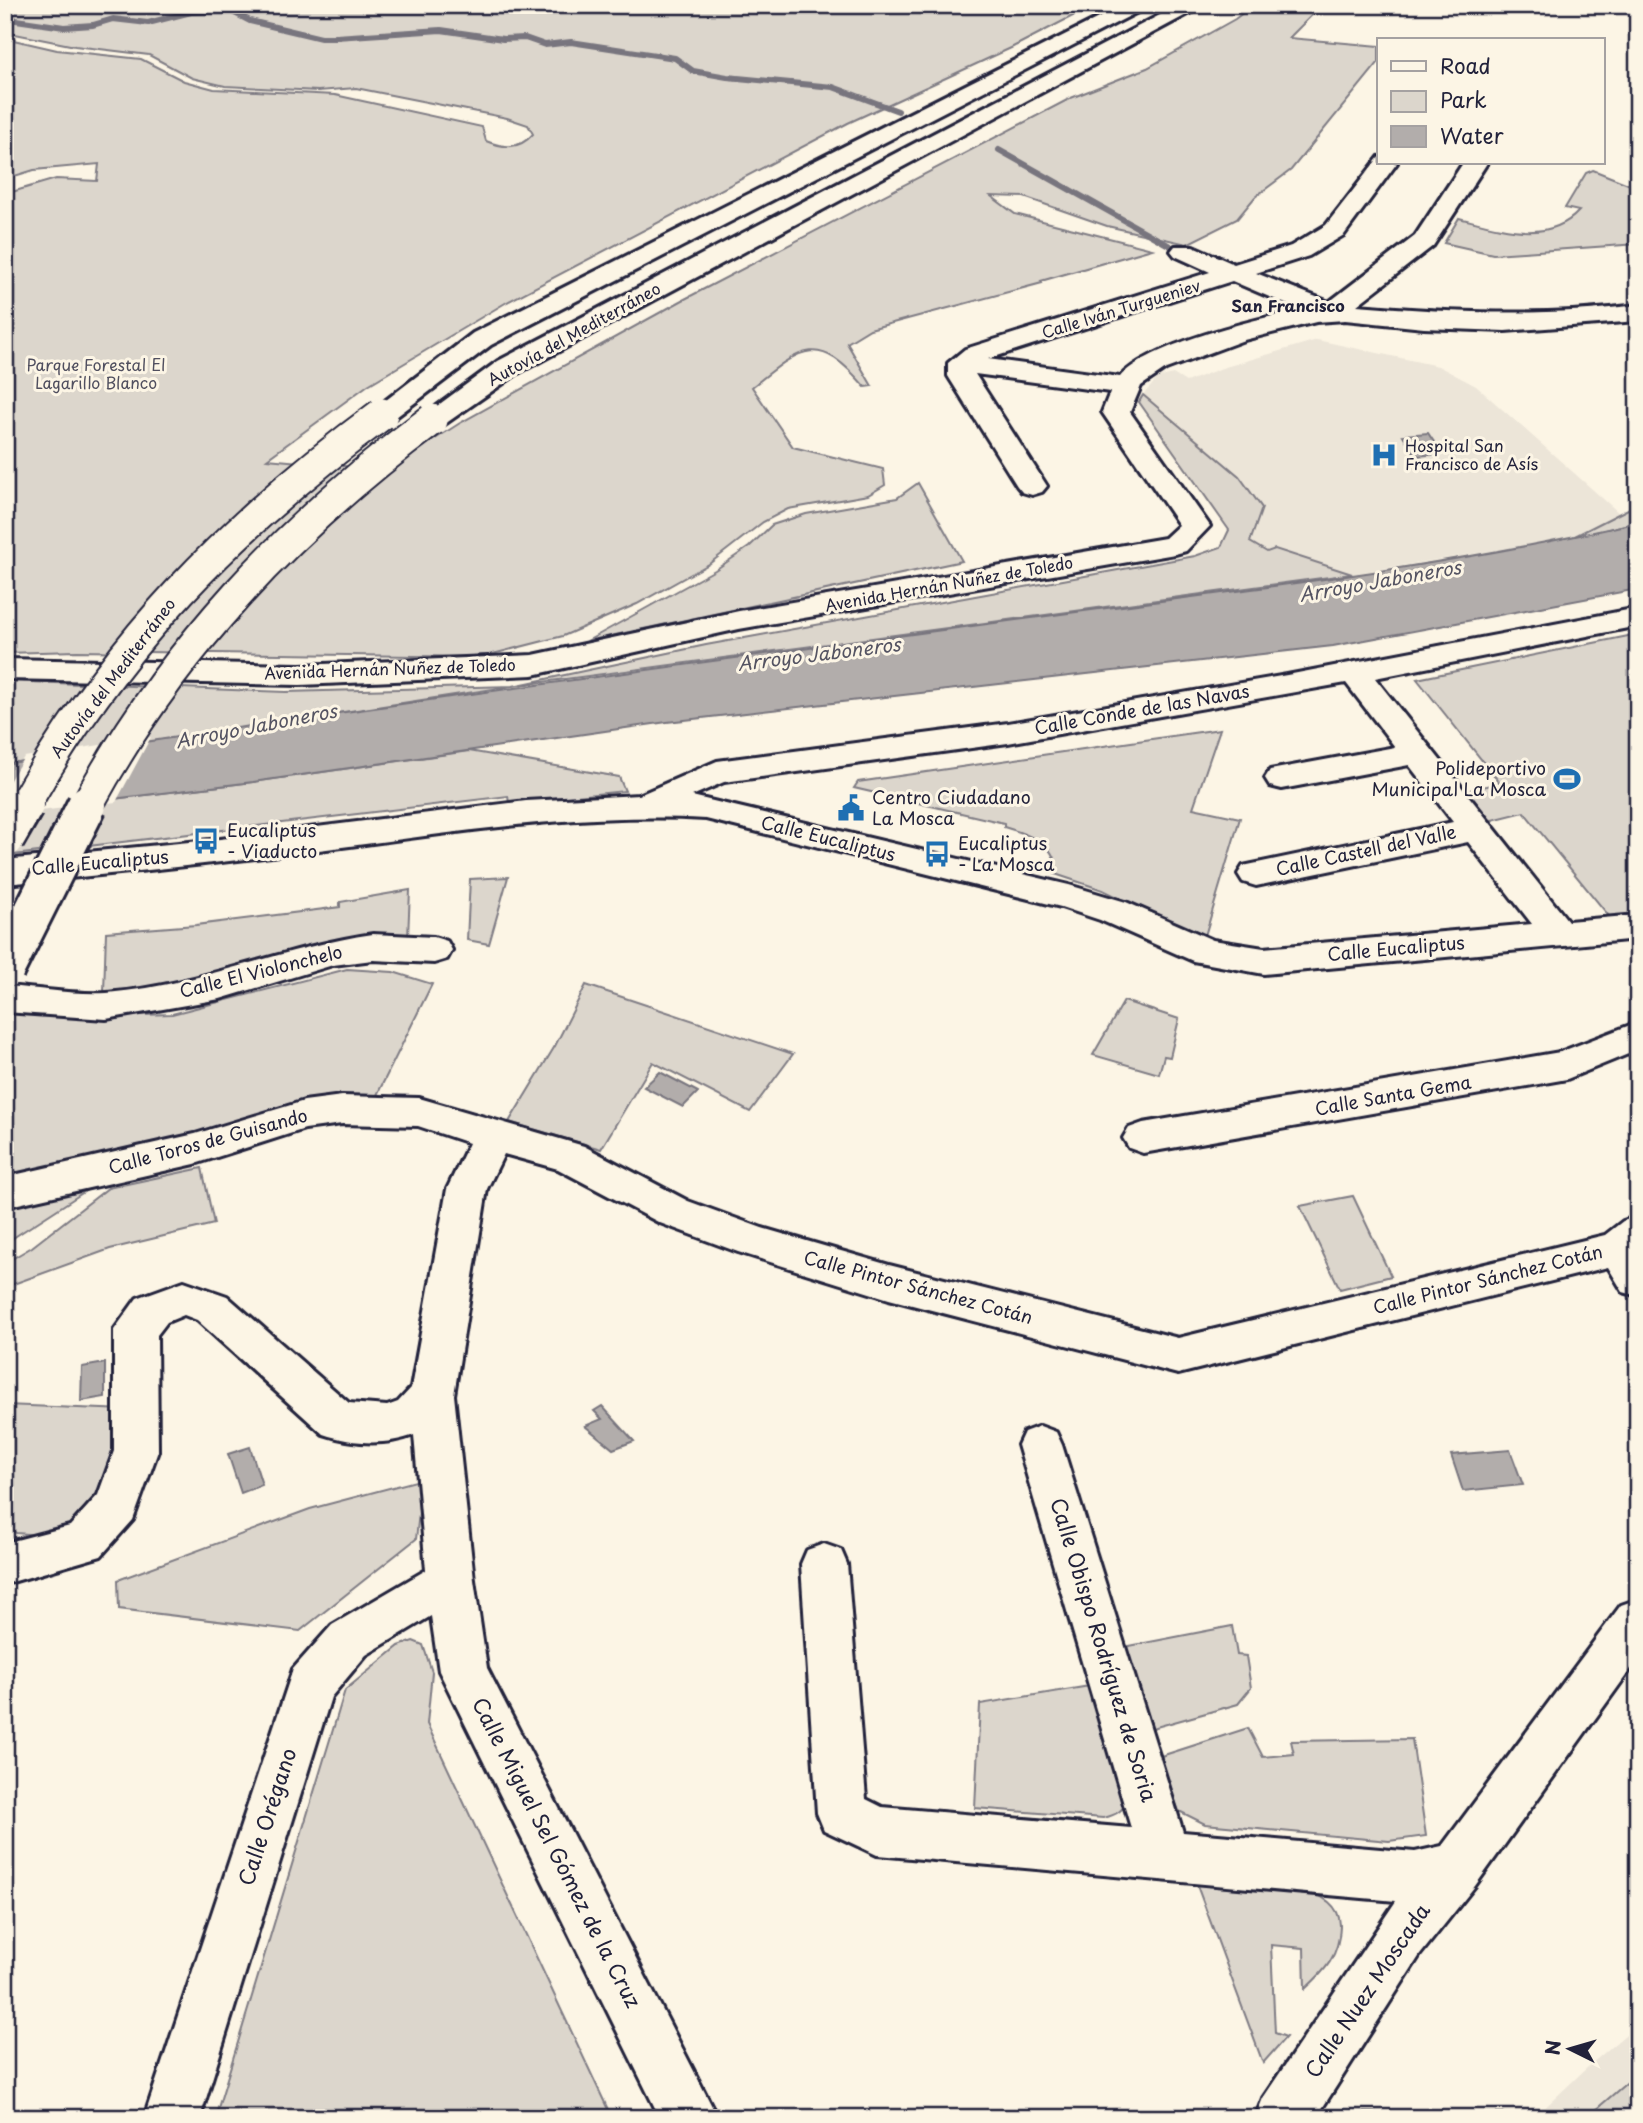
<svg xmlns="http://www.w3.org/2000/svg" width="1643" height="2123" viewBox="0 0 1643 2123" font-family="'Playpen Sans',sans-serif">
	<rect width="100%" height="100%" fill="#fcf5e5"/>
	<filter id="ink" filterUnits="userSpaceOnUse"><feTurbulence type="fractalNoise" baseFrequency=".0143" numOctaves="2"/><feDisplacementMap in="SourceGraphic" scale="14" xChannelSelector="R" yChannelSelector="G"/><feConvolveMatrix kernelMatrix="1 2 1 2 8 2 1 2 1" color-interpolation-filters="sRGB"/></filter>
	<g filter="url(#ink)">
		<g fill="#ece5d8">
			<path d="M1317,340L1438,366L1476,386L1619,513L1571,538L1352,574L1267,552L1249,542L1262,508L1239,476L1143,395L1158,378L1173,374L1186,382L1222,368Z"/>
			<path d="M1638,2024V2118H1534L1591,2064Z"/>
		</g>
		<g fill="#dcd6cc" stroke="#7f7c84" stroke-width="2">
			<path d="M5,5H1094L1011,48L848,123L507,302L368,385L267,459L387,470L460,423L681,301L1071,98L1147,68L1235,19L1253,5H1322L1289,38L1379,46V62L1291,170L1255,197L1237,219L1187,244L1107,226L1024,197L991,196L1015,214L1152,249L1041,281L1042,283L870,329L847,343L872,386L865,387C818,332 802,347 752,387L793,447L883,469L885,485L868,495L788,509L763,522L709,564L637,604L563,636L481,657L77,651L5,653V194L56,179L97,181L99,164L34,170L5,179V38L57,50L141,59L184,81L214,89L335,95L482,127L486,141C503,148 519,150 533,134L528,125L507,118L356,88L318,91L225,86L192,78L149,55L75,46L5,32Z"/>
			<path d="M1593,170L1638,188V244L1493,254L1444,243L1459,218C1499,228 1548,245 1579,211L1565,208L1586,173Z"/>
			<path d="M1143,395L1239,476L1262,508L1250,542L1267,552L1275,549L1352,574L513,686L5,764V681L286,692L513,686L706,645L1195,556L1221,547L1229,530L1139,402Z"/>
			<path d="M918,483L962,561L587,641L715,570L749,547L772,525L806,514L897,498Z"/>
			<path d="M1638,504V522L1571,538Z"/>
			<path d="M1638,634V918L1613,921L1524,812L1484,822L1461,792L1500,783L1417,679Z"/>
			<path d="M1220,729L1193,808L1240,818L1204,939L1103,890L1055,874C1060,844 1028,834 1004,827V823L854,788L858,782Z"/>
			<path d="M469,751L619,777L625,791L509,803L508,796L5,856V812L253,782Z"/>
			<path d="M508,877L489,944L467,940L470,879Z"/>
			<path d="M410,890L408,938C369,926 237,971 191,981C162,987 133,988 104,992L106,932L196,925L340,907V902Z"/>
			<path d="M347,969L393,972L432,984L377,1095L325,1102L202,1139L33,1172L5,1174V1004L111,1016L172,1014Z"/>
			<path d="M586,985L793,1054L750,1112L653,1062L601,1149L509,1122L555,1046Z"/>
			<path d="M1124,1001L1179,1019L1170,1057L1164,1056L1159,1074L1093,1055Z"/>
			<path d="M202,1168L214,1224L110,1249L5,1287V1263L32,1247L108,1188Z"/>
			<path d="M87,1190L16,1236L5,1244V1201Z"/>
			<path d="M1353,1196L1391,1276L1340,1289L1300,1206Z"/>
			<path d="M5,1405L126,1410L101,1489L84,1521L52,1536L16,1533L5,1524Z"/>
			<path d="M423,1479L416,1539L300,1631L119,1609L118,1580L310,1509Z"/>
			<path d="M1232,1626L1237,1655L1246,1656L1251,1688L1238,1704L1149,1729L1124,1647Z"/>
			<path d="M413,1641L423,1645L432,1672L427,1724L612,2118H215L345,1690L399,1646Z"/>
			<path d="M1096,1685L1130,1797C1123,1810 1118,1815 1103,1818L975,1808L980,1704Z"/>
			<path d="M1248,1728L1263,1757L1294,1754L1291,1741L1412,1739L1426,1836L1389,1841L1205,1824L1179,1811L1158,1757Z"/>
			<path d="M1195,1880C1230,1882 1341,1875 1340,1926C1339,1956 1326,1970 1305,1989L1304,1948L1271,1945L1275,2033L1286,2037L1263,2063Z"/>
			<path d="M1638,2073V2118H1586Z"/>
			<path d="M1342,2112L1538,2114L1534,2118H1338Z"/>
		</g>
		<g fill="#b2adab" stroke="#78757e" stroke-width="2">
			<path d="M1428,433L1442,454L1416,456L1403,435Z"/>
			<path d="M1638,522V589L1333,646L667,722L253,782L5,812V764C344,709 684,665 1024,619C1228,591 1436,570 1638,522Z"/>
			<path d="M660,1072L698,1092L683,1107L644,1087Z"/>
			<path d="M105,1363V1397L81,1401L82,1367Z"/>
			<path d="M602,1406L634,1441L613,1449L585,1426L602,1419L594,1411Z"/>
			<path d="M250,1447L262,1485L241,1493L228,1454Z"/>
			<path d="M1510,1450L1523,1485L1463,1491L1451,1455Z"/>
		</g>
		<path fill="#fcf5e5" d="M151,737L116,802L5,815V788L24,757Z"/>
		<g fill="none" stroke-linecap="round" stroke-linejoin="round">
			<g stroke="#78757e" stroke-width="6">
				<path d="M5,14L16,20L64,27L93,25L113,19L148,23L191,12L229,10L250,21L321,38L441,30L503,39L525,38L545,45L571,42L675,58L693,71L727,77L833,87L898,111"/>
				<path d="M999,150L1172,247"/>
			</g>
			<g stroke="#22223b" stroke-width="6">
				<g id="street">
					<path d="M1379,157V163H1397L1344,235L1309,256L1256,273L1329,302L1415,236L1463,163H1487L1433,246L1357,305C1452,313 1543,317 1638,305V321L1505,331L1424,328L1345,320L1316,322L1244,340L1166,369L1141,386L1130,412L1210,526L1186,551L1175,554L739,629L533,675L300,685L5,679V659L300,665L533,655L739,611L1165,538L1179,525L1102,412L1110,392L975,374L1047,486L1042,492L1032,495L1022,492L1017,486L948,376V363L965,349L1210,272L1175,256L1171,251L1175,246H1193L1234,264L1291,246L1326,225ZM1232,281L1300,310C1256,319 1149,344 1120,377L988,359Z"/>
					<path d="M1638,608V626L1375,678L1568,921L1638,915V939L1264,974L1193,961L1100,920L1061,907L706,819C583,812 464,831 342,847C230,862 118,874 5,884V860L220,839L526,801L639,795L717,761L1008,723L1287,675ZM1346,683L1395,747L1270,770L1265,778L1270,786L1282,789L1409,765L1453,822L1243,866L1238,874L1243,882L1256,886L1468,842L1532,924L1264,948L1213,940L1126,902L1069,885L692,796L724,782L1008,743Z"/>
					<path d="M373,934L434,937L447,941L452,950L447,959L434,963L373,960L333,965L220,999L106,1019L5,1012V986C38,988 74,995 107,993C198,986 283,947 373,934Z"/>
					<path d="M1638,1022V1050L1567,1079L1143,1153L1129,1148L1123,1138L1129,1128L1143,1123L1560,1052Z"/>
					<path d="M342,1096L419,1098L584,1146L688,1201L762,1228L889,1265L1178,1338L1605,1235L1623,1221L1638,1216V1296L1623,1292L1608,1267L1178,1374L889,1299L738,1252L660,1223L558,1169L504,1154L487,1189L454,1395L474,1580L487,1668L718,2118H660L439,1671L431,1616L366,1655L331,1697L200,2118H144L293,1669L332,1625L426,1570L414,1435C385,1446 353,1444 323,1434L197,1320L184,1315L167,1322L157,1335L158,1451L133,1520L101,1556L5,1584V1543L70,1526L98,1495L114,1451V1330L137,1298L184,1281L227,1296L349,1403L387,1406L398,1402L411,1388L447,1189L469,1143L418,1126L342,1124L305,1129L195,1164L5,1207V1177L195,1134L304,1101Z"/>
					<path d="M1040,1426L1056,1432L1062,1445L1183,1832L1415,1852L1442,1846L1621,1605L1638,1599V1659L1475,1886L1420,1955L1316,2118H1255L1263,2098L1396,1901L877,1855L824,1830L817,1813L801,1564L807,1550L824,1544L841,1550L847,1564L866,1799L882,1807L1131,1828L1018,1445L1024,1432Z"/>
				</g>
			</g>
			<g stroke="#22223b" stroke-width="6">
				<g id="highway">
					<path d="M1124,5H1151L491,345L392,420H372L368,414L473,333Z"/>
					<path d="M1179,5H1205L518,373L442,426L432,428L422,426L418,420L498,361Z"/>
				</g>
			</g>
			<use href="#street" fill="#fcf5e5" fill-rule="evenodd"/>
			<use href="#highway" fill="#fcf5e5" fill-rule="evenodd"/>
			<g stroke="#22223b" stroke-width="35" stroke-linecap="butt">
				<g id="highway-bridge-far1">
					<path d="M23,807C116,642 231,525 382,414"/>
					<path d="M86,807C171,650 289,526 432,420"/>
				</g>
			</g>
			<g stroke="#22223b" stroke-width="44" stroke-linecap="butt">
				<g id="highway-bridge">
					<path d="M5,838L24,805"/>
					<path d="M5,969L87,805"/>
				</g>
			</g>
			<use href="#highway-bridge-far1" stroke="#fcf5e5" stroke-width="31"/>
			<use href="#highway-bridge" stroke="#fcf5e5" stroke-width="38"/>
		</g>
	</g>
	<defs>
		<g id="hospital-bare" transform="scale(2.1)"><path d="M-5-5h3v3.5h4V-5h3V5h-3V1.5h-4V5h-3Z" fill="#1f6fb2" stroke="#fcf5e5" stroke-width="2.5" paint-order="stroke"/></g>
		<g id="stadium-bare" transform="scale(2.1)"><path d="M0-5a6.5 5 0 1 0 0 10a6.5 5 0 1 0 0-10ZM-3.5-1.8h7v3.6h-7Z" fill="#1f6fb2" stroke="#fcf5e5" stroke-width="2.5" paint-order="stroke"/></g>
		<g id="civic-bare" transform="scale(2.1)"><path d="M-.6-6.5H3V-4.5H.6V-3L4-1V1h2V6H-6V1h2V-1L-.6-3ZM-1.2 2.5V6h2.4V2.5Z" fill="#1f6fb2" stroke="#fcf5e5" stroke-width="2.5" paint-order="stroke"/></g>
		<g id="bus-bare" transform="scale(2.1)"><path d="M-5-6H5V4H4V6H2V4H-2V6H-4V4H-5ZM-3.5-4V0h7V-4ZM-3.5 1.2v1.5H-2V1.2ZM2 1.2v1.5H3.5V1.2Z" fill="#1f6fb2" stroke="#fcf5e5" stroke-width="2.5" paint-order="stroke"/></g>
	</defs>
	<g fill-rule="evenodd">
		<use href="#hospital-bare" x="1384" y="455"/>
		<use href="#stadium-bare" x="1567" y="779"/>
		<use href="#civic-bare" x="851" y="808"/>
		<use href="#bus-bare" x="206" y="841"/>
		<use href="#bus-bare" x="937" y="854"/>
	</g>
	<g text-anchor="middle" stroke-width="6" stroke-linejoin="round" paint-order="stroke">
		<g font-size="16" font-weight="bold" fill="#22223b" stroke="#fcf5e5">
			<text x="1288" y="312">San Francisco</text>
		</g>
		<g font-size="16" fill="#22223b" stroke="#fcf5e5">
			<text transform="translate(1121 309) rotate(-17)" y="6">Calle Iván Turgueniev</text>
			<text transform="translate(574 334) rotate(-29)" y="6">Autovía del Mediterráneo</text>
			<text transform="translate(949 584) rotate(-10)" y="6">Avenida Hernán Nuñez de Toledo</text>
			<text transform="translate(390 669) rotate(-2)" y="6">Avenida Hernán Nuñez de Toledo</text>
			<text transform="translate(113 678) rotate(-53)" y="6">Autovía del Mediterráneo</text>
		</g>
		<g font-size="16" fill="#504f5f" stroke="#fcf5e5">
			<text x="96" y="371">Parque Forestal El<tspan x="96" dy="18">Lagarillo Blanco</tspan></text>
		</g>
		<g font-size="16" fill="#22223b" stroke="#fcf5e5" text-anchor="start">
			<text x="1405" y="452">Hospital San<tspan x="1405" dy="18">Francisco de Asís</tspan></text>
		</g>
		<g font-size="18" fill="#22223b" stroke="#fcf5e5">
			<text transform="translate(1142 710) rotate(-10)" y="6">Calle Conde de las Navas</text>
			<text transform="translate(828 839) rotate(14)" y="6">Calle Eucaliptus</text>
			<text transform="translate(1366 851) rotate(-12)" y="6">Calle Castell del Valle</text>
			<text transform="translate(100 863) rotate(-5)" y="6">Calle Eucaliptus</text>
			<text transform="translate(1396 949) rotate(-5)" y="6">Calle Eucaliptus</text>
			<text transform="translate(261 972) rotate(-14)" y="6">Calle El Violonchelo</text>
			<text transform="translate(1393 1096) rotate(-10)" y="6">Calle Santa Gema</text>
			<text transform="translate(208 1142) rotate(-15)" y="6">Calle Toros de Guisando</text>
			<text transform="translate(1488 1280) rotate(-14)" y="6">Calle Pintor Sánchez Cotán</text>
			<text transform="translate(918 1288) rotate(15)" y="6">Calle Pintor Sánchez Cotán</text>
		</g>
		<g font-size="18" fill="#22223b" stroke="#fcf5e5" text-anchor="start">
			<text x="1546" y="775" text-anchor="end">Polideportivo<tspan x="1546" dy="21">Municipal La Mosca</tspan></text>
			<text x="872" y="804">Centro Ciudadano<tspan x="872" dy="21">La Mosca</tspan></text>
			<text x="227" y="837">Eucaliptus<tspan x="227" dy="21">- Viaducto</tspan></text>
			<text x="958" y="850">Eucaliptus<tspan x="958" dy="21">- La Mosca</tspan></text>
		</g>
		<g font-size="19" font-style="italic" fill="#545362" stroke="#fcf5e5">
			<text transform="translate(1380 581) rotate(-10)" y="7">Arroyo Jaboneros</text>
			<text transform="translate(819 654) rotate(-7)" y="7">Arroyo Jaboneros</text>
			<text transform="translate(256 726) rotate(-11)" y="7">Arroyo Jaboneros</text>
		</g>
		<g font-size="21" fill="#22223b" stroke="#fcf5e5">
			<text transform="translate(1103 1650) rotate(73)" y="7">Calle Obispo Rodríguez de Soria</text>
			<text transform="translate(268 1817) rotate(-72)" y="7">Calle Orégano</text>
			<text transform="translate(556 1853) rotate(63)" y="7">Calle Miguel Sel Gómez de la Cruz</text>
			<text transform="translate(1368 1991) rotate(-56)" y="7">Calle Nuez Moscada</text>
		</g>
	</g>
	<rect width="1643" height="2123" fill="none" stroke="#fcf5e5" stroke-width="28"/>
	<rect x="14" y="14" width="1615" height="2095" fill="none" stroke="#22223b" stroke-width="2.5" filter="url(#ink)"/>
	<rect x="1377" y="38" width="228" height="126" fill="#fcf5e5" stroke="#a5a1a1" stroke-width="2"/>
	<rect x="1391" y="61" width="35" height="10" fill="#fcf5e5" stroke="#a5a1a1" stroke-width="2"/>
	<text x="1440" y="74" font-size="21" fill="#22223b">Road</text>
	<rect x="1391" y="91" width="35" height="21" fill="#dcd6cc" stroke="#a5a1a1" stroke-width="2"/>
	<text x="1440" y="108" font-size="21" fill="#22223b">Park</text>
	<rect x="1391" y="126" width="35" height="21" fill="#b2adab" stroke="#a5a1a1" stroke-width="2"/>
	<text x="1440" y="144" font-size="21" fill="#22223b">Water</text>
	<g transform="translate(1570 2049) rotate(275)" stroke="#fcf5e5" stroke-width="5" paint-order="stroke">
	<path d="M0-5L12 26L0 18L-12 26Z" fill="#22223b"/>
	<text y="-10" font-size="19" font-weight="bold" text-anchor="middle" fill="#22223b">N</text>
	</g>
</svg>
